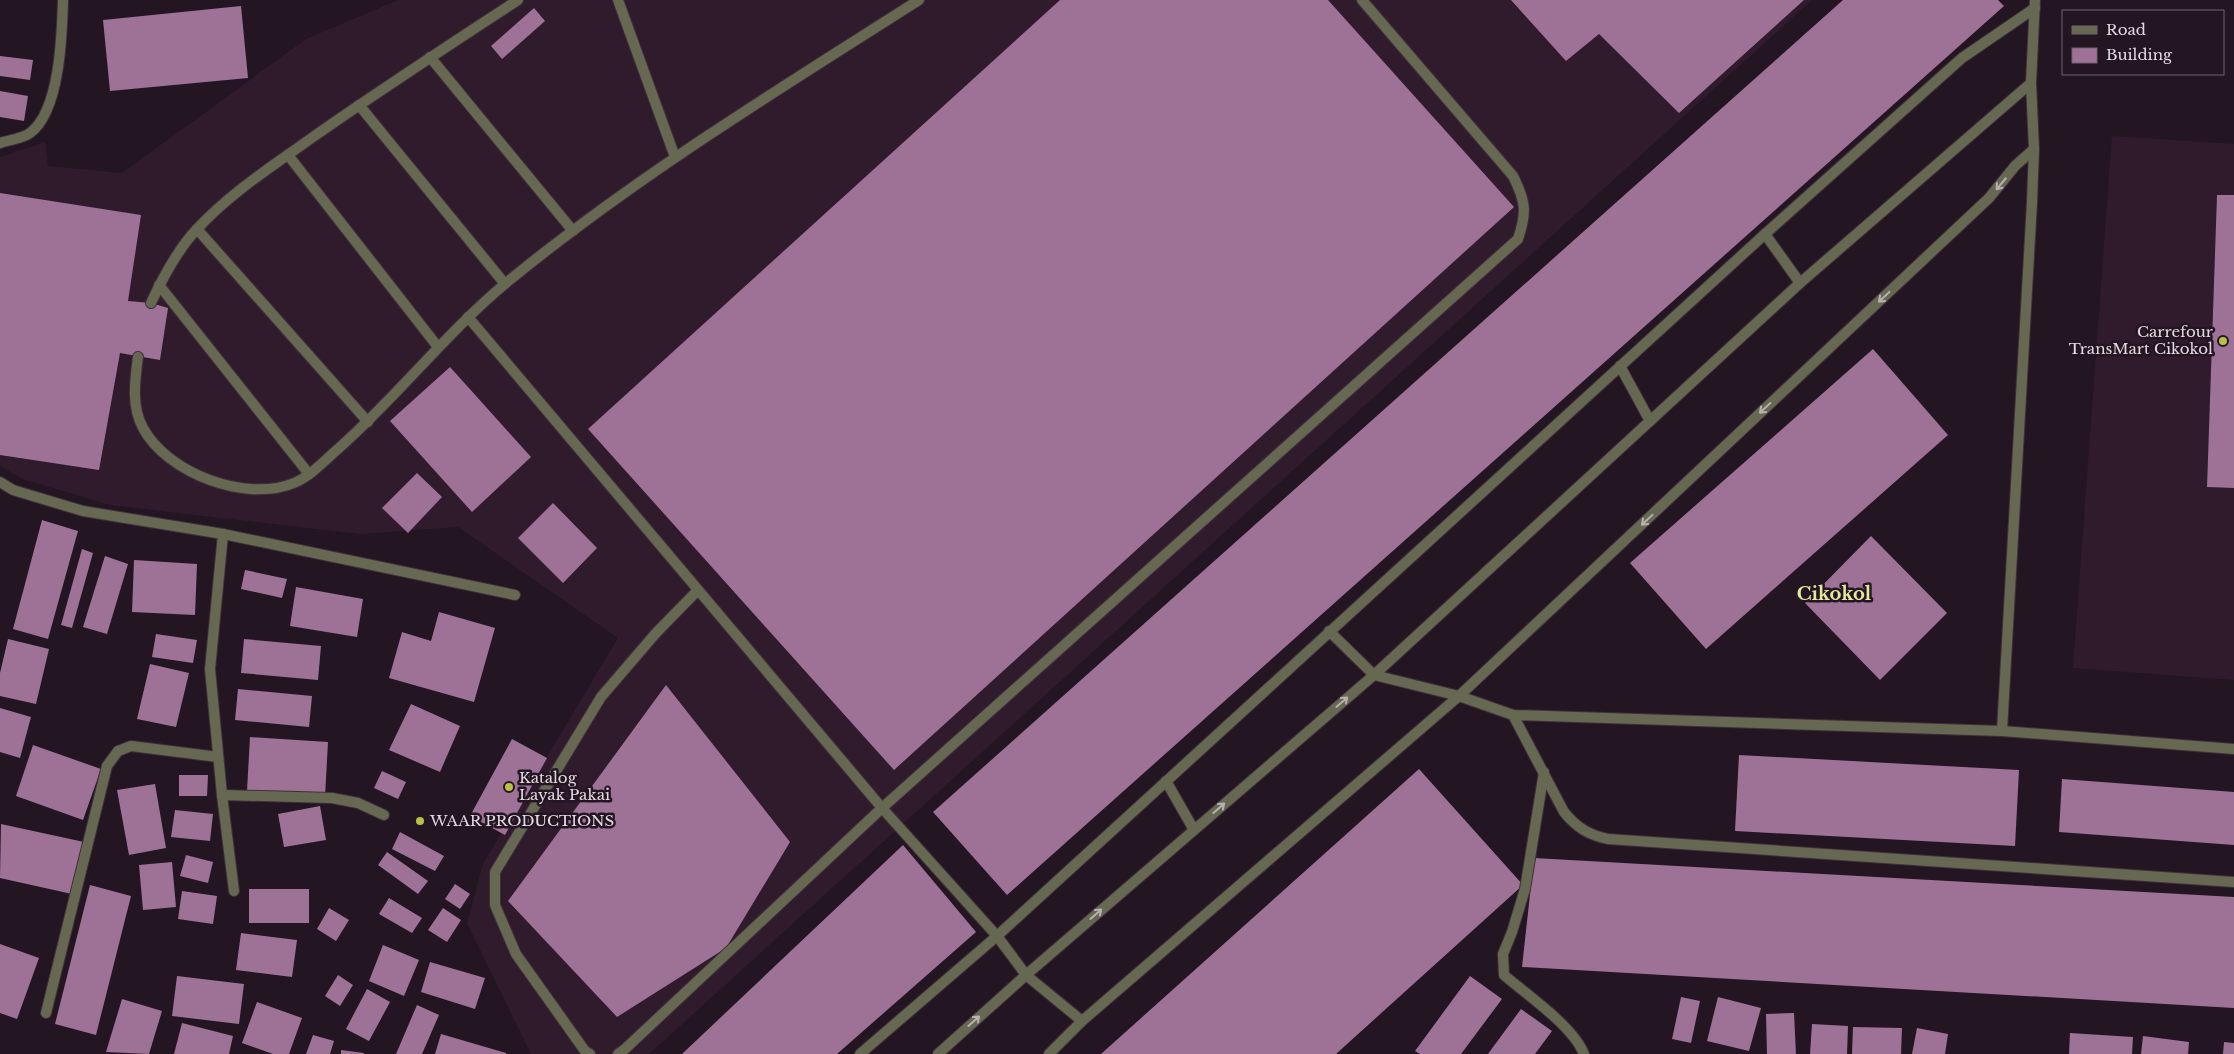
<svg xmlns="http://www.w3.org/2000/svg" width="2234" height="1054" viewBox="0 0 2234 1054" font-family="'Libre Baskerville',serif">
	<rect width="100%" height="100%" fill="#241522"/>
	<g fill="#301b2d">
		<path d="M398,0H1812L649,1054H531L467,923L483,864L618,638L458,527L360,534L110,505L23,479L0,466V157L45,142L48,166L122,173L306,39Z"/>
		<path d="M2112,136L2234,144V195H2217L2207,487L2234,488V680L2073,668Z"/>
	</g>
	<g fill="#9e7297">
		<path d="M1060,0H1328L1514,207L894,770L588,429Z"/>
		<path d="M1511,0H1804L1679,113L1599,34L1566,61Z"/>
		<path d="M1843,0H1998L2004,6L1007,895L933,812Z"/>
		<path d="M241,6L248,78L110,91L103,20Z"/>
		<path d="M534,8L545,21L502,59L491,46Z"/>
		<path d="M0,56L33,60L30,80L0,76Z"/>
		<path d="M0,91L28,96L24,121L0,117Z"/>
		<path d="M0,193L141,215L128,301L151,303L168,308L160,360L120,353L99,470L0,455Z"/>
		<path d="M2217,195H2234V488L2207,487Z"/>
		<path d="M1873,349L1948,435L1706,649L1630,563Z"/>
		<path d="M450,367L531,457L472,512L390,421Z"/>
		<path d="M417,473L442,497L408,533L382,508Z"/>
		<path d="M553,503L597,548L563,583L518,538Z"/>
		<path d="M42,520L78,531L48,639L13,629Z"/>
		<path d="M1871,536L1947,613L1880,680L1805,603Z"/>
		<path d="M82,549L93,553L72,628L61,625Z"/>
		<path d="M105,556L128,564L107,634L83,627Z"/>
		<path d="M134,560L197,564L195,615L132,612Z"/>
		<path d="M245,570L287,579L282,598L241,589Z"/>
		<path d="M296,587L363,599L357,637L290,626Z"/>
		<path d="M439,612L495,628L474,702L389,678L402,632L431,641Z"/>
		<path d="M156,634L197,640L193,663L152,657Z"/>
		<path d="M8,639L49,649L36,704L0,696V673Z"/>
		<path d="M244,639L321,646L318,680L241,673Z"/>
		<path d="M150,664L189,673L176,727L137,719Z"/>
		<path d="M666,685L790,842L726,948L617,1017L508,901Z"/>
		<path d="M238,689L312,696L309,727L235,720Z"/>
		<path d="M411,704L460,726L440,772L389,750Z"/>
		<path d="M0,708L31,717L20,758L0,752Z"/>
		<path d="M250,737L328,742L325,797L247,791Z"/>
		<path d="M512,739L547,758L505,835L470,816Z"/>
		<path d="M33,745L101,769L83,820L16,796Z"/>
		<path d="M1739,755L2019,770L2015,846L1735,831Z"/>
		<path d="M1419,769L1523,885L1336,1054H1101Z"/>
		<path d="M382,771L406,782L398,799L374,788Z"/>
		<path d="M179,775H208L207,796H179Z"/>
		<path d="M2062,779L2234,792V845L2059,832Z"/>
		<path d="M155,784L166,848L129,855L117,790Z"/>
		<path d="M320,806L326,840L284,847L278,814Z"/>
		<path d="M175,810L213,814L210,841L171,837Z"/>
		<path d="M1,824L84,842L72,894L0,878Z"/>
		<path d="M400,832L444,856L435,871L392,849Z"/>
		<path d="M903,845L976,932L837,1054H682Z"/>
		<path d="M387,852L428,881L418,894L378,865Z"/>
		<path d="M186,855L213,862L208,883L180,876Z"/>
		<path d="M1534,858L2234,897V1008L1522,967Z"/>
		<path d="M172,862L176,907L143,910L139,865Z"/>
		<path d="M455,884L470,894L460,909L445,899Z"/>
		<path d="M90,885L131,896L96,1035L55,1024Z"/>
		<rect x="249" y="889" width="60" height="34"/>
		<path d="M182,891L217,896L213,924L178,919Z"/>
		<path d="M389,898L422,918L412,933L379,914Z"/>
		<path d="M329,908L349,920L336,941L317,929Z"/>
		<path d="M443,908L461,920L447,942L428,930Z"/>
		<path d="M241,933L297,940L292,977L236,970Z"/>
		<path d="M0,944L39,958L17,1019L0,1013Z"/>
		<path d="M383,945L419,960L404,996L369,981Z"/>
		<path d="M430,962L485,978L475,1009L421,992Z"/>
		<path d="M338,975L353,985L340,1006L325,996Z"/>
		<path d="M177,976L244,984L239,1024L172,1016Z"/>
		<path d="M1470,976L1502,999L1461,1054H1420L1415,1051Z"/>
		<path d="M367,989L390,1002L369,1041L346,1029Z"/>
		<path d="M1681,997L1700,1001L1691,1043L1672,1039Z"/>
		<path d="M1718,997L1761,1008L1749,1051L1707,1041Z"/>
		<path d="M122,999L162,1011L149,1054L106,1052Z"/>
		<path d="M257,1002L302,1018L289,1054H273L242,1043Z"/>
		<path d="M417,1005L439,1015L422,1054H396Z"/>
		<path d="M1521,1009L1552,1031L1535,1054H1488Z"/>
		<path d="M1794,1013L1796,1054H1767L1766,1014Z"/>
		<path d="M182,1023L233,1036L229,1054H174Z"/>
		<path d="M1812,1024L1848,1026L1847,1054H1810Z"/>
		<path d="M1853,1027L1902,1028L1901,1054H1852Z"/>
		<path d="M1917,1028L1948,1034L1945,1054H1912Z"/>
		<path d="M2070,1033L2133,1037L2132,1054H2069Z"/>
		<path d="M441,1034L506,1053V1054H435Z"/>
		<path d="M313,1035L334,1041L330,1054H306Z"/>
		<path d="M2143,1036L2189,1042L2188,1054H2141Z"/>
		<path d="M2224,1042L2234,1043V1054H2223Z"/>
		<path d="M341,1050L364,1053V1054H341Z"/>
	</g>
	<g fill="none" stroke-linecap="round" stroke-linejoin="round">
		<g stroke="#3f303d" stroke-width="12">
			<g id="lane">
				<path d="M618,0L675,157"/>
				<path d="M430,57L573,231"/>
				<path d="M359,105L505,284"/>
				<path d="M288,155L438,347"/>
				<path d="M197,229L368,422"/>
				<path d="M1765,234L1800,283"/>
				<path d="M159,285L309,474"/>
				<path d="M151,303C163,277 177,250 197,229C230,193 274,165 313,137C380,90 449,45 518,0"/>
				<path d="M468,317L882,808L997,936L1026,975L1082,1021"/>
				<path d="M138,357C135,380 131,406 143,428C167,473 246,503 294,483C311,476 325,460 339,448C398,396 446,333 506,283C635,177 778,90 919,0"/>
				<path d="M1620,366L1650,421"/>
				<path d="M1329,631L1374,675"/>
				<path d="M1513,715L1564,812C1577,828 1589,835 1608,839L2234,882"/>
				<path d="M2002,731L2032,202"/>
				<path d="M1166,781L1194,830"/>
				<path d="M590,1054L585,1051L516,954L495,905V872L601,697L656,633L698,590"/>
				<path d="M618,1054L625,1049L882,808L1518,239C1527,212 1526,202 1513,176L1362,0"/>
				<path d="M860,1054L997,936L1765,234L1962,58L2035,8"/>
			</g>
		</g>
		<g stroke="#3f303d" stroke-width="12">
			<g id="street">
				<path d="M0,143C9,140 22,139 30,133C60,111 62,35 63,0"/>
				<path d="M2032,202L2034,149L2031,83L2035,0"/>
				<path d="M0,482L13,490L83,511L223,534L515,595"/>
				<path d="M223,534L210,669L222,795L234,891"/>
				<path d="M1374,675L1459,696L1513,715L2002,731L2234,749"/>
				<path d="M1544,772L1525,889L1512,932L1503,954L1504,975C1527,995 1573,1026 1584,1054"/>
				<path d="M222,795L332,798L358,803L384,815"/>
				<path d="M46,1013L107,766L118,751L131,746L218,757"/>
				<path d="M938,1054L1026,975L1374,675L1800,283L2031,83"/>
				<path d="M1049,1054L1082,1021L1459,696L1989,198L2015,166L2034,149"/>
			</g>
		</g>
		<use href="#lane" stroke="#666852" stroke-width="10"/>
		<use href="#street" stroke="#666852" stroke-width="10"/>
	</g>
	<defs><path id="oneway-shaft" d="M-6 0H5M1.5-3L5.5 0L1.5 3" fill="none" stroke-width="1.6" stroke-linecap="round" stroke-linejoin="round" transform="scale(1.25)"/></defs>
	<g stroke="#b8b1b0">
		<use href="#oneway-shaft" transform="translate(2001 184) rotate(130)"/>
		<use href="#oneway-shaft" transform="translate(1884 297) rotate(137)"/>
		<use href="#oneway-shaft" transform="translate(1765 408) rotate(137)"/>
		<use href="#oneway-shaft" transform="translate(1647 520) rotate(137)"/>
		<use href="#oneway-shaft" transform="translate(1342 702) rotate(-41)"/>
		<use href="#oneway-shaft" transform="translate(1219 808) rotate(-41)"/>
		<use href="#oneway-shaft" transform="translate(1096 914) rotate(-41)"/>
		<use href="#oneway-shaft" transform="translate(974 1021) rotate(-42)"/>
	</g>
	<g fill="#b9c046" stroke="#241522" stroke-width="2">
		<circle cx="2223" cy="341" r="5"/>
		<circle cx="509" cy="787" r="5"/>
		<circle cx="420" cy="821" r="5"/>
	</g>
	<g text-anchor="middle" stroke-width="5" stroke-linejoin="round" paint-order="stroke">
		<g font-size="15" fill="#e4d9e2" stroke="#241522" text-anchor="start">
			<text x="2213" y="337" text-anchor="end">Carrefour<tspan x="2213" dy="17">TransMart Cikokol</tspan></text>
			<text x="519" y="783">Katalog<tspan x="519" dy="17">Layak Pakai</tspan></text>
			<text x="430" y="826">WAAR PRODUCTIONS</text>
		</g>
		<g font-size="18" font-weight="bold" fill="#e3ea9b" stroke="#241522">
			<text x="1834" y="600">Cikokol</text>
		</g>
	</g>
	<rect x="2062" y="10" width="162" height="65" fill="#241522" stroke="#71636f"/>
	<rect x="2072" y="26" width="25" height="8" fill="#666852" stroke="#71636f"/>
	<text x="2106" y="35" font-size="15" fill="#e4d9e2">Road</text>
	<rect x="2072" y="48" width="25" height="15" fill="#9e7297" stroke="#71636f"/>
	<text x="2106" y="60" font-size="15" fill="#e4d9e2">Building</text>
</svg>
